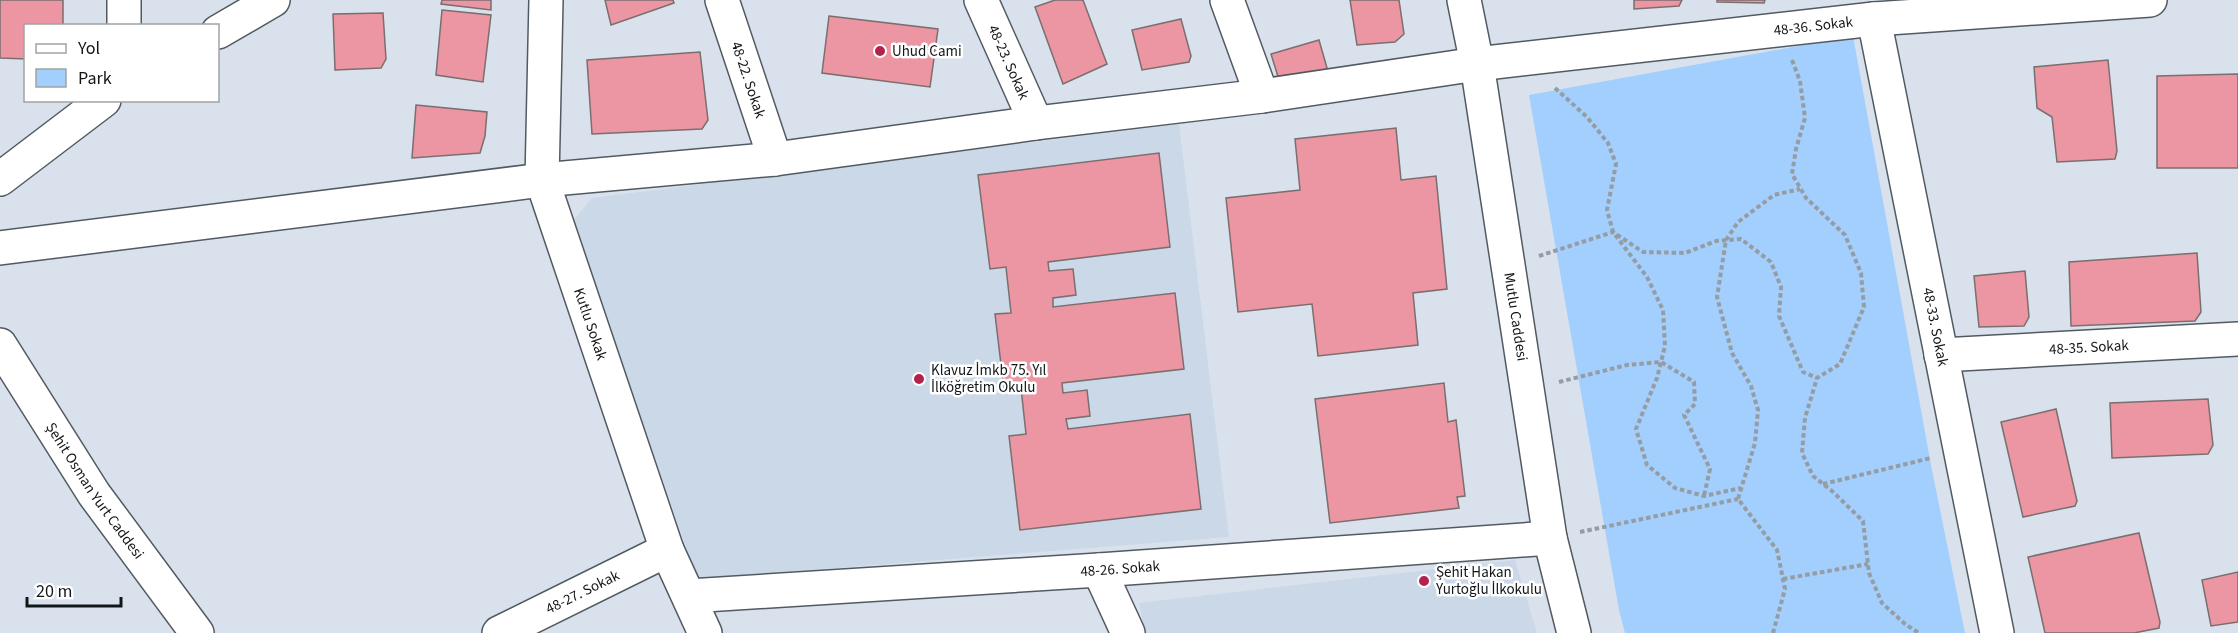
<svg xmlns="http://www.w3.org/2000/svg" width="2238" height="633" viewBox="0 0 2238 633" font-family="'Source Sans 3',sans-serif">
	<rect width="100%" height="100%" fill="#d9e2ec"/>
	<g fill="#cad8e8">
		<path d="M1179,124L1229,537L697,579L573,221L592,198Z"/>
		<path d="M1515,560L1537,633H1145L1139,603Z"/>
	</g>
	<path fill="#a2cffd" d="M1853,36L1931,465L1965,633H1625L1619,610L1529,95Z"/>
	<g fill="#eb96a2" stroke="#7a6e6f" stroke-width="1.5">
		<path d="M0,0H63V26H26V59L0,58Z"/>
		<path d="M442,0H491V10L441,4Z"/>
		<path d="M605,0H673L674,3L611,25Z"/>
		<path d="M1055,0H1083L1107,64L1063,84L1035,7Z"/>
		<path d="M1350,0H1399L1404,34L1395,42L1357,45Z"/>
		<path d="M1634,0H1682L1679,6L1634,9Z"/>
		<path d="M1717,0H1765L1764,3L1717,2Z"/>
		<path d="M442,10L491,15L483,82L436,75Z"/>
		<path d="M383,13L386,59L381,68L335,70L333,14Z"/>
		<path d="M829,16L938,29L930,87L822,73Z"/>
		<path d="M1181,19L1191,56L1189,62L1142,70L1132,30Z"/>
		<path d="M1319,40L1331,82L1284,96L1271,54Z"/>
		<path d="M700,52L708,120L702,129L592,134L587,60Z"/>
		<path d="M2108,60L2117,151L2115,159L2057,162L2052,117L2037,108L2034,67Z"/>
		<path d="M2238,74V168H2157V76Z"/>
		<path d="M416,105L487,112L485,136L480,153L412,158Z"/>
		<path d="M1396,128L1401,180L1436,176L1447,289L1413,293L1418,345L1318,356L1312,304L1238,312L1226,198L1300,190L1295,139Z"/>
		<path d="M1159,153L1170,247L1048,262L1049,271L1073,269L1076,295L1053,298V307L1175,293L1184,369L1062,383L1063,393L1087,390L1090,416L1066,419L1068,429L1190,414L1201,509L1020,530L1009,436L1026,434L1021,388L1004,390L995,314L1011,313L1006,267L990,269L978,175Z"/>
		<path d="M2197,253L2201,312L2195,321L2071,326L2069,262Z"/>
		<path d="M2025,271L2029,317L2024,326L1979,327L1974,276Z"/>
		<path d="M1444,383L1448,422L1456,420L1465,496L1457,497L1459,508L1330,523L1315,399Z"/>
		<path d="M2208,399L2213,445L2208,454L2112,458L2110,403Z"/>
		<path d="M2056,409L2077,501L2075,506L2023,517L2001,422Z"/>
		<path d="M2139,533L2160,622L2159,628L2134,633H2045L2028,557Z"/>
		<path d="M2238,572V622L2211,626L2202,580Z"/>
	</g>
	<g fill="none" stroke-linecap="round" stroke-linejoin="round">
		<g stroke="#525a61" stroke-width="36">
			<g id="street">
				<path d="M124,0V26"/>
				<path id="s1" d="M546,0L542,180L667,550L705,633"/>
				<path id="s2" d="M722,0L775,159"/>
				<path id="s3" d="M981,0L1036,123"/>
				<path d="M1227,0L1262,96"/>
				<path id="s4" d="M1464,0L1477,64L1550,538L1574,633"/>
				<path id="s5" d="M1874,19L1997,633"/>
				<path d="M218,32L273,0"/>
				<path d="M0,179L104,100"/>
				<path id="s6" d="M0,248L542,180L775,159L1036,123L1262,96L1477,64L1874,19L2150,0"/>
				<path id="s7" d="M0,345L94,494L197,633"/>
				<path id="s8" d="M1941,355L2238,339"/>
				<path d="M1099,570L1128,633"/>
				<path id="s9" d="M689,596L1099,570L1550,538"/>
				<path id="s10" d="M499,633L667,550"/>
			</g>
		</g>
		<g stroke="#959ca4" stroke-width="4" stroke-dasharray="4.5 3" stroke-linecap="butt">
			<path d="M1792,60L1800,81L1805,118L1796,149L1792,174L1806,198L1845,235L1861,273L1864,307L1840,364L1817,378L1805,418L1802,453L1813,476L1832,491L1863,521L1869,573L1882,603L1905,624L1919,633"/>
			<path d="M1555,88L1587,117L1608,143L1616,164L1607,210L1613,232L1647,277L1663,310L1665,346L1657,378L1636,429L1647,465L1675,488L1704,496L1741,488"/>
			<path d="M1539,256L1613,232L1643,252L1685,253L1716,241L1741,239L1771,262L1781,287L1779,316L1803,372L1817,378"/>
			<path d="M1559,382L1627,365L1661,362L1694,382L1695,404L1684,415L1710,469L1704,496"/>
			<path d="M1823,484L1931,458"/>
			<path d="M1580,532L1738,499"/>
			<path d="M1783,579L1868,564"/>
			<path d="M1773,633L1785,589L1777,550L1738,499L1755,443L1758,410L1751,386L1732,353L1717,297L1726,240L1738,222L1774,195L1800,189"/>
		</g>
		<use href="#street" stroke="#fff" stroke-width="33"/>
	</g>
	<g fill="#b3224c" stroke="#fff" stroke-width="2">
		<circle cx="880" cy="51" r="6"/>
		<circle cx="919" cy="379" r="6"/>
		<circle cx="1424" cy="581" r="6"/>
	</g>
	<g text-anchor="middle" stroke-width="5" stroke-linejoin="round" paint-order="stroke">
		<g font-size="15" fill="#131619" stroke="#fff">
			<text dy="5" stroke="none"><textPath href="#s6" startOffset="1827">48-36. Sokak</textPath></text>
			<text dy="5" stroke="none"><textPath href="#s3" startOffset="68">48-23. Sokak</textPath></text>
			<text dy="5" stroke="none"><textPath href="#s2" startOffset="84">48-22. Sokak</textPath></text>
			<text dy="5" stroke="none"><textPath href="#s4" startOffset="321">Mutlu Caddesi</textPath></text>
			<text dy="5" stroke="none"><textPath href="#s1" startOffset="332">Kutlu Sokak</textPath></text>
			<text dy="5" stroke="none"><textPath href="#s5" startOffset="314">48-33. Sokak</textPath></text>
			<text dy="5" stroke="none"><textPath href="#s8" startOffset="148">48-35. Sokak</textPath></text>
			<text dy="5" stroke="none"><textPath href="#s7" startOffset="174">Şehit Osman Yurt Caddesi</textPath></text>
			<text dy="5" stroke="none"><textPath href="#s9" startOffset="432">48-26. Sokak</textPath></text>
			<text dy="5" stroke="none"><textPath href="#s10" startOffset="93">48-27. Sokak</textPath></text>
		</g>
		<g font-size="15" fill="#131619" stroke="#fff" text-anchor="start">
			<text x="892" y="56">Uhud Cami</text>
			<text x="931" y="375">Klavuz İmkb 75. Yıl<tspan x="931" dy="17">İlköğretim Okulu</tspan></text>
			<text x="1436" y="577">Şehit Hakan<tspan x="1436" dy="17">Yurtoğlu İlkokulu</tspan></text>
		</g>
	</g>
	<rect x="24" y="24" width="195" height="78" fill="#ffffff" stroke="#a1a2a3" stroke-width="1.5"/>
	<rect x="36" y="44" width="30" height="9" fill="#ffffff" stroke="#a1a2a3" stroke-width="1.5"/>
	<text x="78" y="54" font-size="18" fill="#131619">Yol</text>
	<rect x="36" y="69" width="30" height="18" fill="#a2cffd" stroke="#a1a2a3" stroke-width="1.5"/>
	<text x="78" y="84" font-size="18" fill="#131619">Park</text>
	<path d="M27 597v9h94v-9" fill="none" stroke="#131619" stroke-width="3"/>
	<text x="36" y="597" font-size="18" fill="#131619" stroke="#ffffff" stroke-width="4.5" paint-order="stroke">20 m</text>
</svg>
